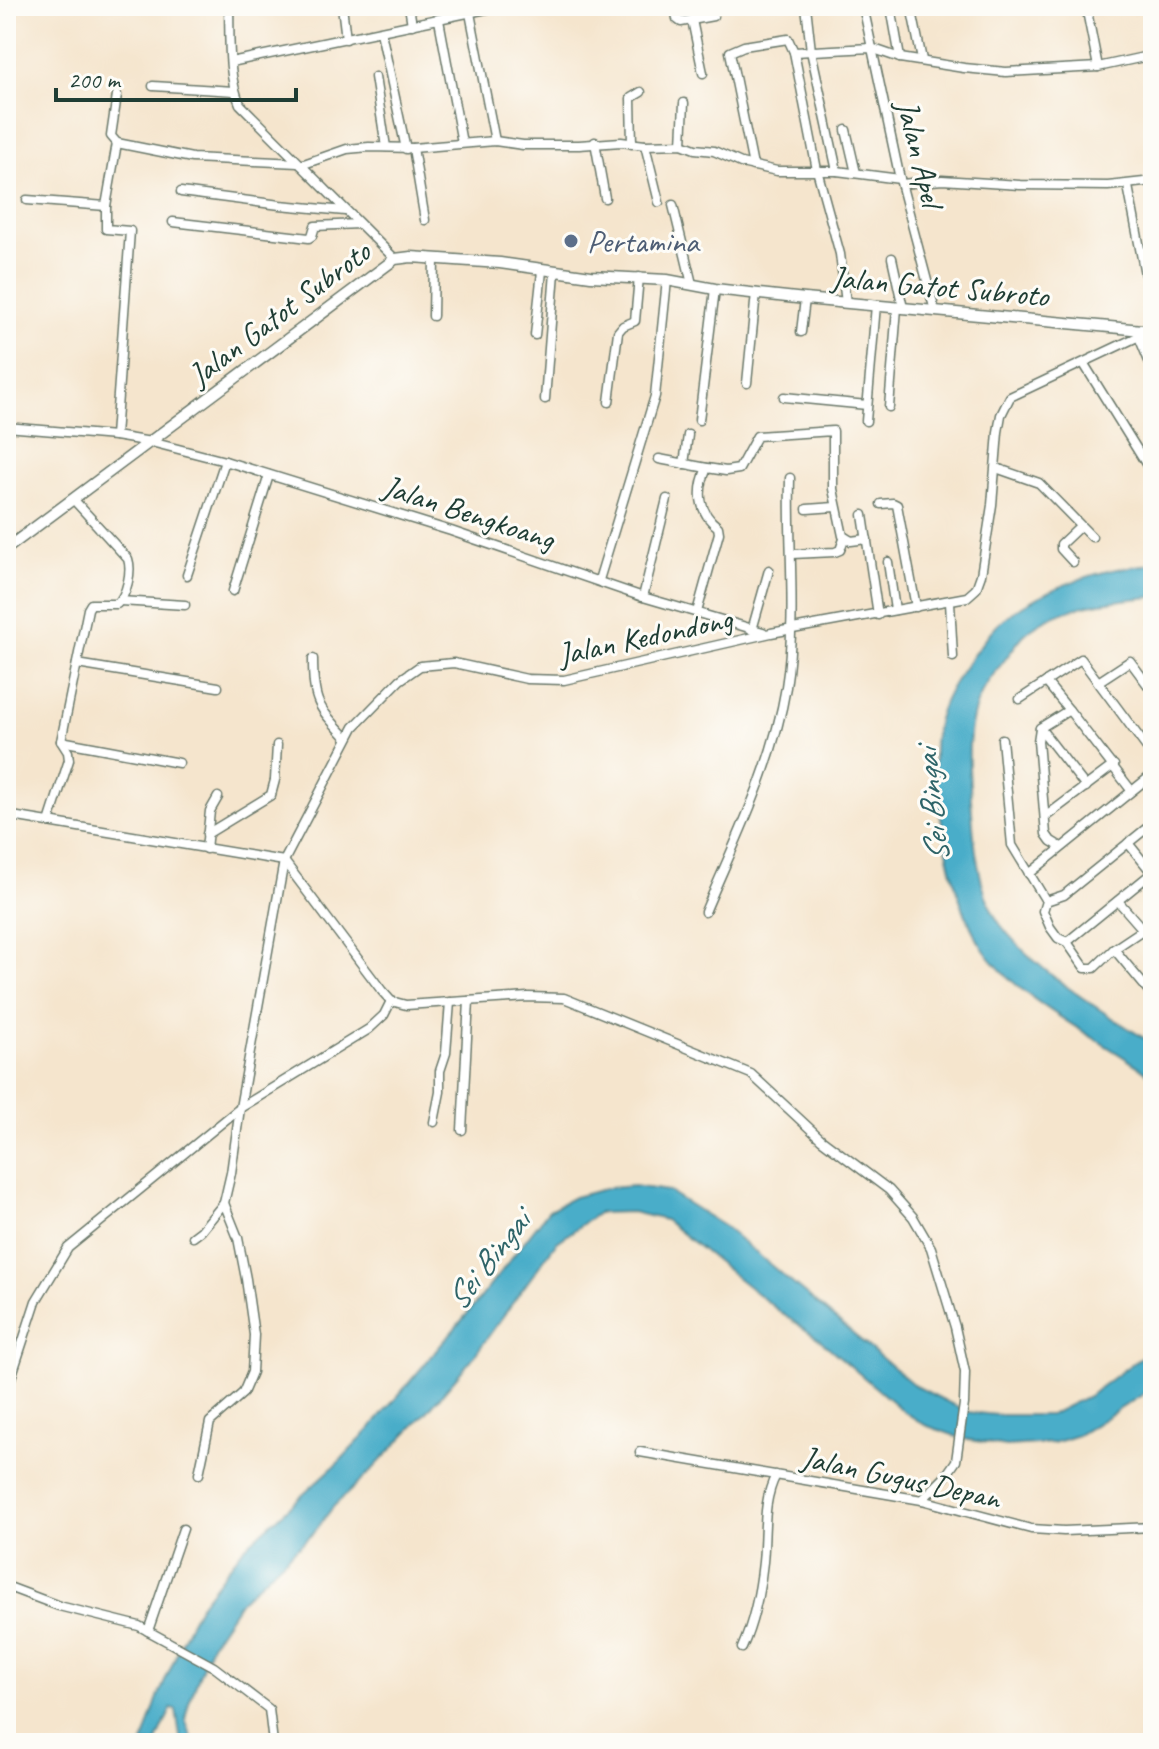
<svg xmlns="http://www.w3.org/2000/svg" width="1159" height="1749" viewBox="0 0 1159 1749" font-family="Caveat,sans-serif">
	<rect width="100%" height="100%" fill="#fdfcf7"/>
	<filter id="ink" filterUnits="userSpaceOnUse"><feTurbulence type="fractalNoise" baseFrequency=".0125" numOctaves="2"/><feDisplacementMap in="SourceGraphic" scale="16" xChannelSelector="R" yChannelSelector="G"/><feConvolveMatrix kernelMatrix="1 2 1 2 8 2 1 2 1" color-interpolation-filters="sRGB"/></filter>
	<filter id="wash" filterUnits="userSpaceOnUse"><feTurbulence type="fractalNoise" baseFrequency=".006" numOctaves="4" result="noise"/><feDisplacementMap in="SourceGraphic" scale="32" xChannelSelector="R" yChannelSelector="G"/><feGaussianBlur stdDeviation="1.8" result="paint"/><feColorMatrix in="noise" values="0 0 0 0 0 0 0 0 0 0 0 0 0 0 0 0 0 1.4 0 .05"/><feComposite in="paint" operator="in"/></filter>
	<g filter="url(#wash)">
		<rect width="100%" height="100%" fill="#f5e5cd"/>
		<g fill="#4aadc9" stroke="#34757e" stroke-width="2">
			<path d="M1153,564V597C1111,601 1059,604 1026,633C1017,641 1011,653 1003,662C996,672 987,681 982,692C963,728 969,773 972,812C974,845 980,896 1000,924C1037,973 1102,1011 1153,1044V1077C1101,1038 1022,1004 984,950C961,916 950,870 943,830C938,798 930,760 936,728C941,701 955,680 971,658C982,643 992,627 1006,617C1048,586 1102,568 1153,564Z"/>
			<path d="M634,1186L668,1191L725,1227L914,1385L967,1412L997,1415H1050L1090,1395L1153,1348V1388L1078,1435L1053,1443L1006,1446L964,1439L925,1425L903,1411L819,1339L784,1315L665,1220L632,1212L598,1213L556,1243L472,1359L426,1413L371,1471L334,1506L313,1533L240,1601L211,1644L189,1703L185,1719L194,1743H181L176,1710L171,1709L156,1743H143L157,1700L187,1629L199,1606L243,1549L339,1462L370,1429L478,1301L549,1210L574,1197L608,1188Z"/>
		</g>
	</g>
	<g filter="url(#ink)">
		<g fill="none" stroke-linecap="round" stroke-linejoin="round">
			<g stroke="#6a786a" stroke-width="11">
				<g id="minor">
					<path d="M229,6C230,38 227,75 240,104L395,259"/>
					<path d="M342,6L346,39"/>
					<path d="M409,6L412,25"/>
					<path d="M675,6L677,19L681,22L713,16"/>
					<path d="M806,6L811,51L837,171"/>
					<path d="M863,6L900,179L935,311"/>
					<path d="M911,6L922,60"/>
					<path d="M1086,6L1098,67"/>
					<path d="M891,7L900,58"/>
					<path d="M470,13L495,141"/>
					<path d="M439,20L462,143"/>
					<path d="M692,20L703,73"/>
					<path d="M381,32L406,149"/>
					<path d="M794,52L871,48L900,58L964,68L1006,72L1098,67L1153,55"/>
					<path d="M231,62L501,6"/>
					<path d="M375,77L386,147"/>
					<path d="M153,86L234,91"/>
					<path d="M117,95L111,136L117,143L192,158L298,163"/>
					<path d="M846,130L856,173"/>
					<path d="M595,142L605,198"/>
					<path d="M632,144L631,98L641,92"/>
					<path d="M682,144L684,103"/>
					<path d="M645,145L659,202"/>
					<path d="M413,148L425,220"/>
					<path d="M301,165L347,149L369,147L413,148L495,141L523,145H579L621,142L645,145L682,144L695,149L714,151L741,163L777,171H837L900,179"/>
					<path d="M753,166L730,52L744,46L788,39L794,52L817,170L840,254L846,303"/>
					<path d="M902,184L942,180L1020,185L1108,186L1153,181"/>
					<path d="M1128,186L1149,295"/>
					<path d="M181,192L280,205L345,211"/>
					<path d="M27,200L106,206"/>
					<path d="M673,205L692,284"/>
					<path d="M173,222L309,238L312,236L315,226L359,224"/>
					<path d="M892,258L903,308"/>
					<path d="M433,316L434,260"/>
					<path d="M801,332L805,299"/>
					<path d="M535,335L542,271"/>
					<path d="M1139,337L1153,371"/>
					<path d="M1084,364L1153,475"/>
					<path d="M747,383L756,293"/>
					<path d="M784,397L867,405"/>
					<path d="M545,399L555,272"/>
					<path d="M609,402L618,332L623,326L635,321L639,277"/>
					<path d="M889,407L897,308"/>
					<path d="M699,420L715,289"/>
					<path d="M866,421L876,305"/>
					<path d="M6,427L115,436L151,442L225,461L451,531L643,597L763,632"/>
					<path d="M115,436L130,231L106,229V206L117,143"/>
					<path d="M659,459L707,468"/>
					<path d="M684,464L688,435"/>
					<path d="M996,468L1039,483L1092,537"/>
					<path d="M881,504L893,503L897,505L916,607"/>
					<path d="M807,509L835,507"/>
					<path d="M863,515L878,615"/>
					<path d="M792,554L835,552L840,550L844,539"/>
					<path d="M888,562L895,610"/>
					<path d="M1073,562L1061,549V544L1080,526"/>
					<path d="M187,575L225,461"/>
					<path d="M599,580L655,396L667,280"/>
					<path d="M233,591L269,475"/>
					<path d="M643,597L667,499"/>
					<path d="M120,601L185,605"/>
					<path d="M950,602L953,657"/>
					<path d="M697,612L719,533L718,527C698,512 697,490 707,468L726,471L739,469L757,436L833,431V489L843,536L851,541L867,539"/>
					<path d="M752,630L769,570"/>
					<path d="M313,659C313,703 318,707 347,738"/>
					<path d="M77,664L218,687"/>
					<path d="M1098,682L1130,661L1153,692"/>
					<path d="M1020,699L1046,682"/>
					<path d="M1069,710L1131,790"/>
					<path d="M1040,728L1086,787"/>
					<path d="M1002,739L1012,845L1046,901L1043,911L1050,927L1058,938L1067,942L1085,968H1094L1114,949L1144,929"/>
					<path d="M61,741L179,763"/>
					<path d="M6,815L284,861L382,991L391,1001L406,1005L528,997L564,998L751,1074L821,1139L889,1190L913,1217L931,1248L955,1327L965,1372L964,1404L956,1461L945,1477L922,1500"/>
					<path d="M1045,817L1114,765"/>
					<path d="M49,822L69,760L68,752L61,741L88,609L91,604H117C127,595 132,571 128,559L73,499"/>
					<path d="M207,834L271,795L275,780L277,745"/>
					<path d="M1128,843L1153,874"/>
					<path d="M1061,847L1051,841L1046,834L1038,741L1040,728L1069,710L1046,682L1081,659L1153,756"/>
					<path d="M206,849L210,811L218,797"/>
					<path d="M1029,874L1153,774"/>
					<path d="M1046,901L1064,895L1153,823"/>
					<path d="M1118,901L1153,941"/>
					<path d="M705,912C736,839 773,766 786,687C797,618 788,547 790,478"/>
					<path d="M1067,942L1153,872"/>
					<path d="M1114,949L1153,996"/>
					<path d="M434,1122L440,1092V1071L446,1053L450,1002"/>
					<path d="M462,1130L469,1001"/>
					<path d="M193,1237L201,1231L224,1203"/>
					<path d="M6,1393L36,1301L68,1248L240,1108L369,1029L384,1015L391,1001"/>
					<path d="M640,1452L922,1500L1031,1529L1064,1531L1153,1527"/>
					<path d="M199,1474L210,1422L243,1393L252,1372L254,1335L246,1279L238,1238L224,1203L231,1173L240,1108L284,861L354,727L400,680L420,666L454,663L527,679L564,680L771,633L967,597L976,589L981,575L992,505L998,432L1001,415L1010,397L1150,331"/>
					<path d="M6,1586L59,1606L139,1626L214,1667L269,1709L273,1743"/>
					<path d="M148,1631L183,1529"/>
					<path d="M742,1648C754,1621 760,1591 763,1562C766,1533 762,1501 776,1475"/>
				</g>
			</g>
			<g stroke="#6a786a" stroke-width="13">
				<path id="major" d="M6,549L395,259L411,257L500,263L591,276L667,280L715,289L805,299L1153,331"/>
			</g>
			<use href="#minor" stroke="#fff" stroke-width="8"/>
			<use href="#major" stroke="#fff" stroke-width="10"/>
		</g>
	</g>
	<circle fill="#5c6f8a" stroke="#fdfcf7" stroke-width="3" cx="571" cy="241" r="8"/>
	<g text-anchor="middle" stroke-width="6" stroke-linejoin="round" paint-order="stroke">
		<g font-size="32" fill="#1f3d34" stroke="#fdfcf7">
			<text transform="translate(920 153) rotate(76)" y="11">Jalan Apel</text>
			<text transform="translate(940 286) rotate(5)" y="11">Jalan Gatot Subroto</text>
			<text transform="translate(279 313) rotate(-37)" y="11">Jalan Gatot Subroto</text>
			<text transform="translate(469 512) rotate(18)" y="11">Jalan Bengkoang</text>
			<text transform="translate(645 636) rotate(-12)" y="11">Jalan Kedondong</text>
			<text transform="translate(901 1477) rotate(12)" y="11">Jalan Gugus Depan</text>
		</g>
		<g font-size="32" fill="#4e5e75" stroke="#fdfcf7" text-anchor="start">
			<text x="587" y="252">Pertamina</text>
		</g>
		<g font-size="34" font-style="italic" fill="#2e6468" stroke="#fdfcf7">
			<text transform="translate(931 806) rotate(-96)" y="12">Sei Bingai</text>
			<text transform="translate(487 1260) rotate(-52)" y="12">Sei Bingai</text>
		</g>
	</g>
	<rect width="1159" height="1749" fill="none" stroke="#fdfcf7" stroke-width="32"/>
	<path d="M56 88v12h240v-12" fill="none" stroke="#1f3d34" stroke-width="4"/>
	<text x="68" y="88" font-size="24" fill="#1f3d34" stroke="#fdfcf7" stroke-width="6" paint-order="stroke">200 m</text>
</svg>
